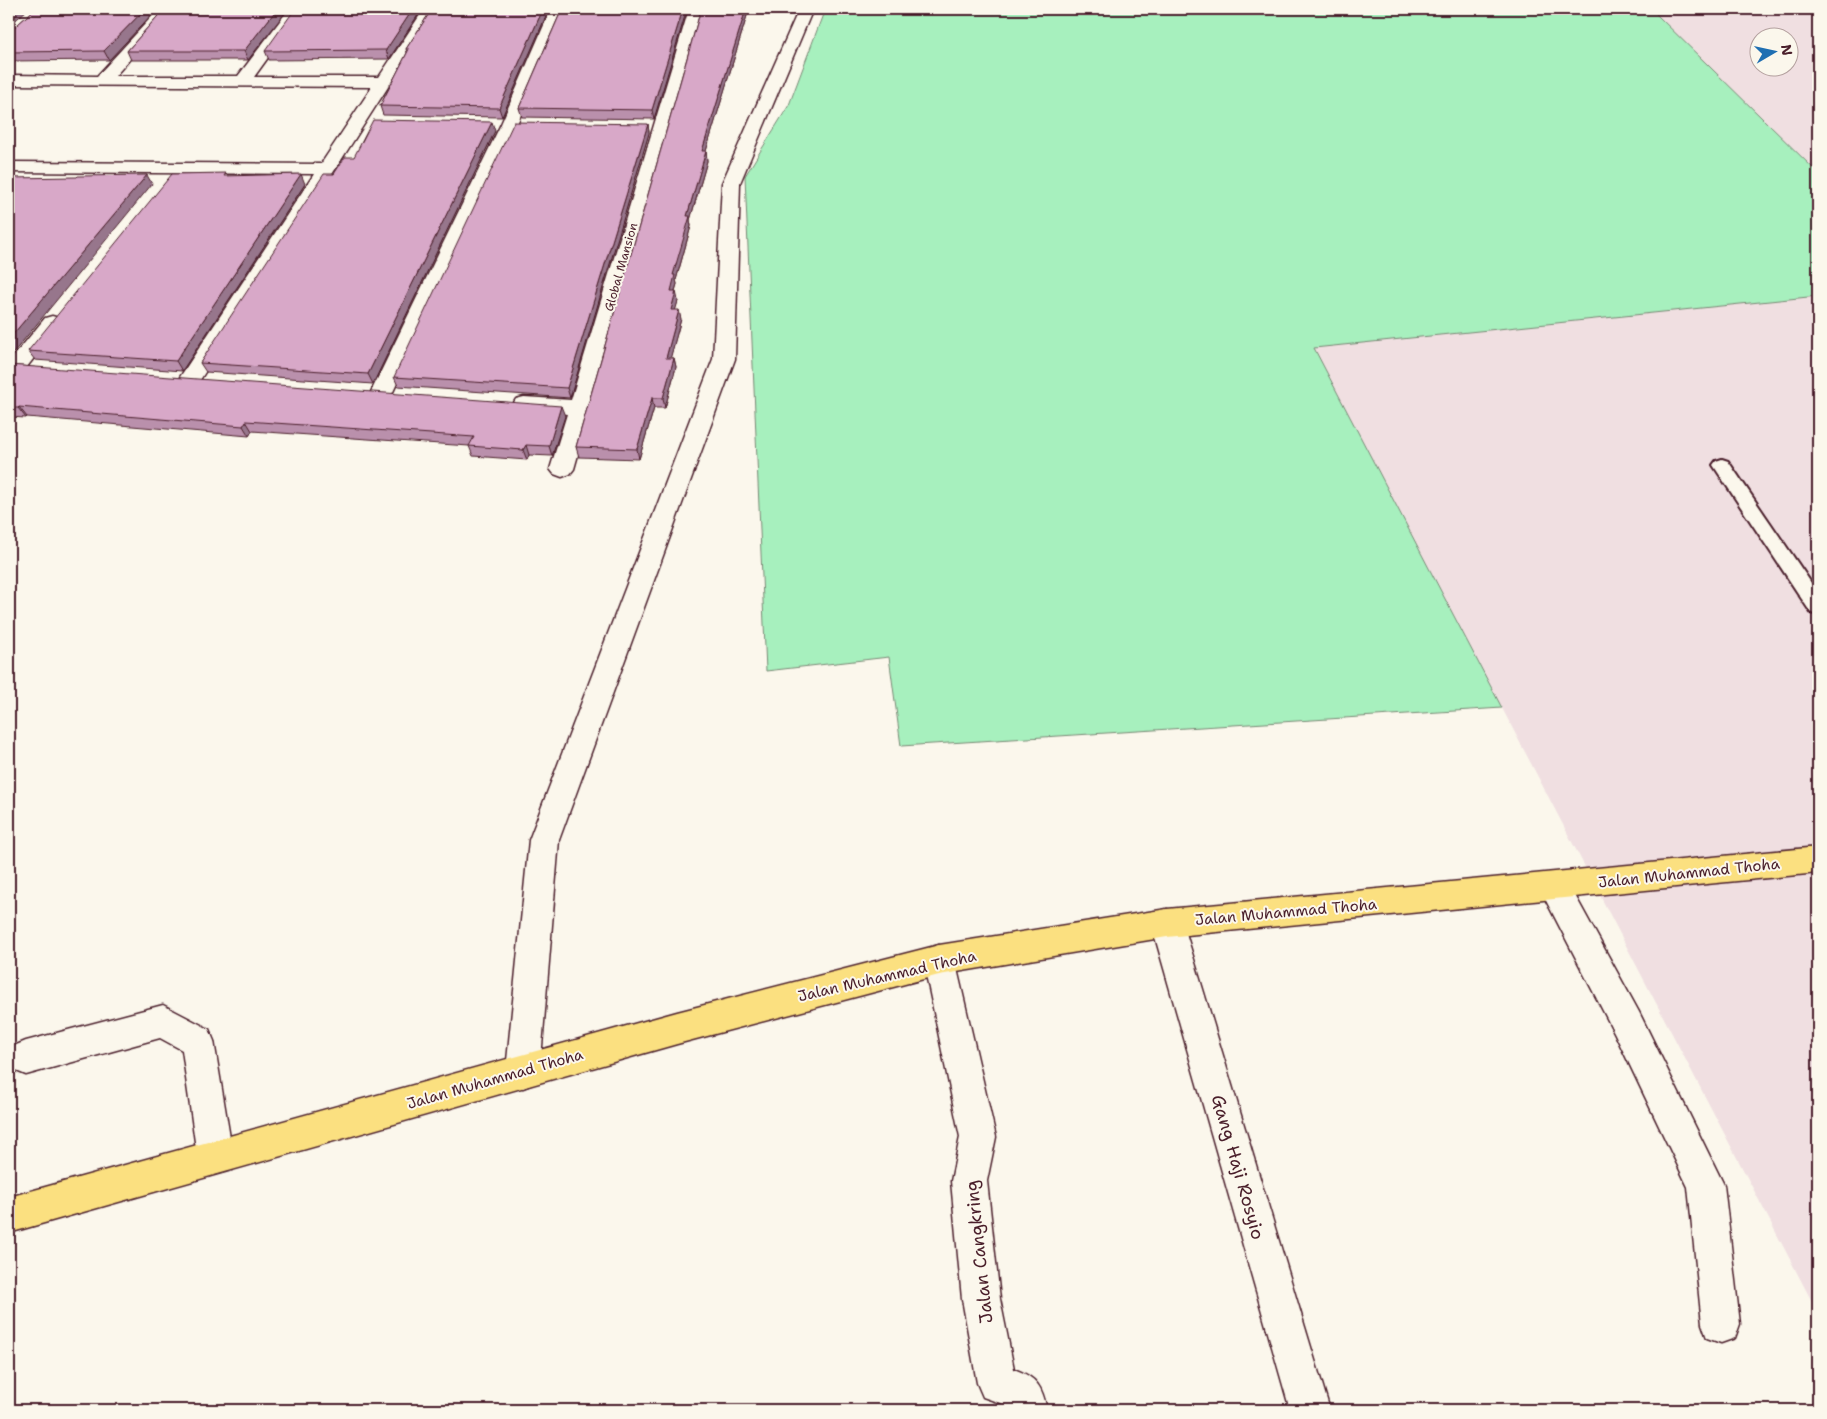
<svg xmlns="http://www.w3.org/2000/svg" width="1827" height="1419" viewBox="0 0 1827 1419" font-family="'Shantell Sans',sans-serif">
	<rect width="100%" height="100%" fill="#fbf7ec"/>
	<filter id="ink" filterUnits="userSpaceOnUse"><feTurbulence type="fractalNoise" baseFrequency=".02" numOctaves="2"/><feDisplacementMap in="SourceGraphic" scale="10" xChannelSelector="R" yChannelSelector="G"/><feConvolveMatrix kernelMatrix="1 2 1 2 8 2 1 2 1" color-interpolation-filters="sRGB"/></filter>
	<g filter="url(#ink)">
		<g fill="#f0dfe1" fill-rule="evenodd">
			<path d="M1737,9H1818V173L1655,14ZM1760,38H1790V68H1760Z"/>
			<path d="M1818,296V1313L1314,348Z"/>
		</g>
		<path fill="#a7f0be" stroke="#788874" d="M825,9H1737L1656,14L1818,173V296L1314,348L1502,708L901,746L889,657L766,671L745,176L789,105Z"/>
		<g fill="none" stroke-linecap="round" stroke-linejoin="round">
			<g stroke="#4a1f2b" stroke-width="4">
				<path id="lane" d="M1722,459L1728,461L1818,593V615L1811,613L1713,465L1716,461Z"/>
			</g>
			<g stroke="#4a1f2b" stroke-width="3">
				<g id="street">
					<path d="M159,9H174L115,76H238L289,9H303L254,77H379L424,9H438L200,380L197,385L189,387L181,385L178,380L314,174L9,172V162L321,164L372,87L9,85V75L97,76Z"/>
					<path d="M551,9H565L517,124L392,394L389,399L381,401L373,399L370,394L501,124Z"/>
					<path d="M689,9H703L574,469L570,474L562,477L554,474L550,469L567,414L516,409L513,404L516,399L524,397L571,400Z"/>
					<path d="M799,9H813L740,183L735,359L559,840L540,1071L535,1083L523,1088L511,1083L506,1071L529,840L713,359L722,183Z"/>
					<path d="M52,316L59,318L62,322L59,326L23,372L16,374L9,372V362L45,318Z"/>
					<path d="M1554,873L1565,877L1639,1012L1724,1185L1740,1324L1735,1338L1721,1343L1707,1338L1702,1324L1688,1187L1615,1034L1539,887L1543,877Z"/>
					<path d="M1167,909L1178,913L1183,923L1330,1410H1290L1151,923L1156,913Z"/>
					<path d="M939,945L950,949L955,960L996,1137L987,1181L1000,1299L1014,1369C1037,1378 1042,1386 1047,1410H1007L1003,1404L983,1397L977,1383L962,1299L951,1181L960,1137L923,960L928,949Z"/>
					<path d="M163,1005L209,1029L214,1041L233,1156L228,1169L215,1174L202,1169L197,1156L182,1050L160,1038L26,1075L14,1070L9,1058L14,1046L26,1041Z"/>
				</g>
			</g>
			<g stroke="#4a1f2b" stroke-width="3">
				<path id="primary" d="M1818,847V873L1167,937L939,975L677,1044L9,1233V1197L677,1012L939,945L1167,909Z"/>
			</g>
			<use href="#lane" fill="#fbf7ec" fill-rule="evenodd"/>
			<use href="#street" fill="#fbf7ec" fill-rule="evenodd"/>
			<use href="#primary" fill="#fbe080" fill-rule="evenodd"/>
		</g>
		<g fill="#ba90ac" stroke="#4a1f2b">
			<path d="M35,9H157L109,60L9,61V32Z"/>
			<path d="M164,9H288L248,60H131L127,51Z"/>
			<path d="M422,9L389,59L269,60L265,51Z"/>
			<path d="M432,9H549L502,117L383,115L380,106L407,53L406,49Z"/>
			<path d="M562,9H687L654,119L522,117L519,108Z"/>
			<path d="M701,9H749L706,151L707,161L690,220L691,226L676,280L677,284L675,291L678,301L675,310L681,319L670,358H674L676,367L665,408H654L639,459L579,457L576,447Z"/>
			<path d="M648,124L649,133L570,398L398,386L394,377Z"/>
			<path d="M495,131L373,384L206,372L200,363L334,174L354,157Z"/>
			<path d="M227,176L305,184L182,371L35,360L28,351Z"/>
			<path d="M9,365L565,416L552,456L529,455L527,460L473,456L469,446L252,431L249,436L27,417L26,418L9,417Z"/>
		</g>
		<g fill="#97768c" stroke="#4a1f2b">
			<path d="M13,9H28L9,26V13Z"/>
			<path d="M145,9H157L109,60L104,51Z"/>
			<path d="M277,9H288L248,60L244,51Z"/>
			<path d="M413,9H422L389,59L386,50Z"/>
			<path d="M543,9H549L502,117L499,108Z"/>
			<path d="M683,9H687L654,119L652,110Z"/>
			<path d="M746,9H749L703,161L702,151Z"/>
			<path d="M492,122L495,131L373,384L368,374Z"/>
			<path d="M648,124L649,133L570,398L567,388Z"/>
			<path d="M706,151L707,161L690,220L691,226L676,280L677,284L672,301L671,291L673,275L687,216Z"/>
			<path d="M301,174L305,184L182,371L176,361Z"/>
			<path d="M147,175L152,184L9,358V339Z"/>
			<path d="M676,291L678,301L673,319L671,310Z"/>
			<path d="M679,310L681,319L668,367L666,358Z"/>
			<path d="M674,358L676,367L665,408L663,398Z"/>
			<path d="M652,398L654,408L639,459L637,449Z"/>
			<path d="M561,406L565,416L552,456L549,446Z"/>
			<path d="M19,407L27,417L26,418L18,408Z"/>
			<path d="M246,421L252,431L249,436L243,426Z"/>
			<path d="M526,445L529,455L527,460L523,450Z"/>
		</g>
		<g fill="#d8a8c8" stroke="#4a1f2b">
			<path d="M9,9H13L9,13Z"/>
			<path d="M35,9H145L104,51L9,52V32Z"/>
			<path d="M164,9H277L244,51H127Z"/>
			<path d="M295,9H413L386,50L265,51Z"/>
			<path d="M432,9H543L499,108L380,106L409,49H406Z"/>
			<path d="M562,9H683L652,110L519,108Z"/>
			<path d="M701,9H746L702,151H706L687,216H690L673,275H675L671,291H676L671,310H679L666,358H674L663,398H652L637,449L576,447Z"/>
			<path d="M373,120L492,122L368,374L200,363L324,174H334L345,157H354Z"/>
			<path d="M514,122L648,124L567,388L394,377Z"/>
			<path d="M226,173L224,176L301,174L176,361L28,351L172,174Z"/>
			<path d="M147,175L9,339V178L77,177L78,176Z"/>
			<path d="M9,365L561,406L549,446L526,445L523,450L469,446L474,437L246,421L243,426L19,407L18,408H9Z"/>
		</g>
	</g>
	<g text-anchor="middle" stroke-width="4" stroke-linejoin="round" paint-order="stroke">
		<g font-size="12" fill="#4a1f2b" stroke="#fbf7ec">
			<text transform="translate(621 267) rotate(-74)" y="4">Global Mansion</text>
		</g>
		<g font-size="15" fill="#4a1f2b" stroke="#fbf7ec">
			<text transform="translate(1689 873) rotate(-6)" y="5">Jalan Muhammad Thoha</text>
			<text transform="translate(1286 912) rotate(-5)" y="5">Jalan Muhammad Thoha</text>
			<text transform="translate(887 976) rotate(-13)" y="5">Jalan Muhammad Thoha</text>
			<text transform="translate(495 1079) rotate(-16)" y="5">Jalan Muhammad Thoha</text>
		</g>
		<g font-size="18" fill="#4a1f2b" stroke="#fbf7ec">
			<text transform="translate(1238 1167) rotate(74)" y="6">Gang Haji Rosyio</text>
			<text transform="translate(979 1252) rotate(-96)" y="6">Jalan Cangkring</text>
		</g>
	</g>
	<rect width="1827" height="1419" fill="none" stroke="#fbf7ec" stroke-width="30"/>
	<rect x="15" y="15" width="1797" height="1389" fill="none" stroke="#4a1f2b" stroke-width="2" filter="url(#ink)"/>
	<g transform="translate(1774 52) rotate(81)"><circle r="24" fill="#fbf7ec" stroke="#b4a19f"/>
	<path d="M0-4L9 19L0 12L-9 19Z" fill="#1f6fb2"/>
	<text y="-8" font-size="14" font-weight="bold" text-anchor="middle" fill="#4a1f2b">N</text>
	</g>
</svg>
